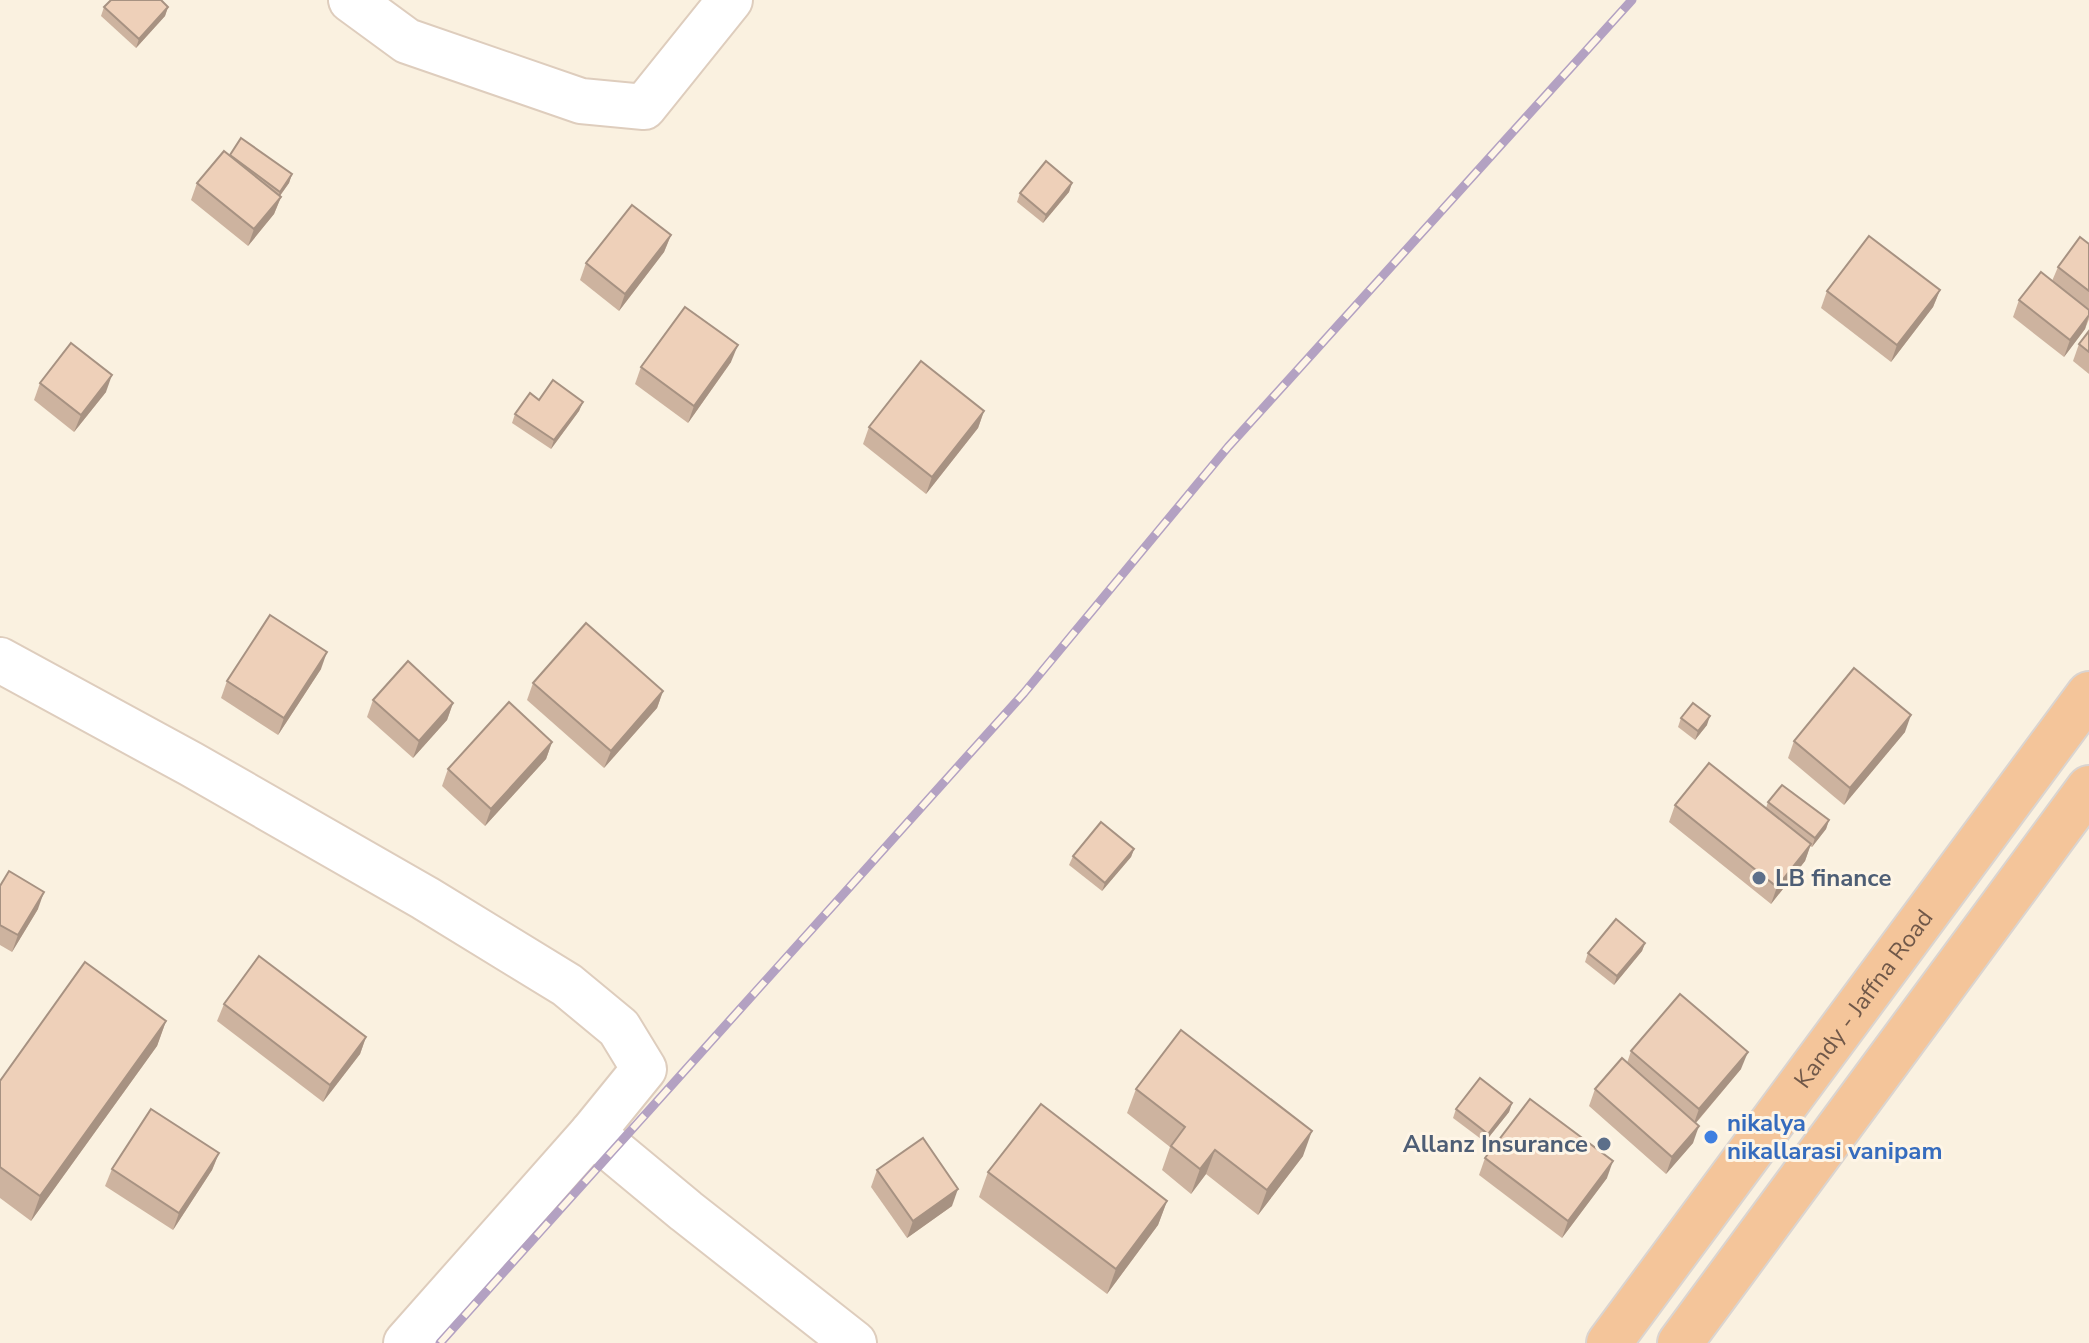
<svg xmlns="http://www.w3.org/2000/svg" width="2089" height="1343" viewBox="0 0 2089 1343" font-family="'Nunito Sans',sans-serif">
	<rect width="100%" height="100%" fill="#faf1e0"/>
	<g fill="none" stroke-linecap="round" stroke-linejoin="round">
		<g stroke="#decdbd" stroke-width="48">
			<g id="minor">
				<path d="M351,0L407,41L581,101L644,107L730,0"/>
				<path d="M0,660L191,764L425,898L567,985L619,1028L644,1069L592,1133"/>
				<path d="M406,1343L592,1133L686,1211L854,1343"/>
			</g>
		</g>
		<g stroke="#dad4d0" stroke-width="48">
			<g id="trunk">
				<path id="s1" d="M1609,1343L2089,694"/>
				<path d="M1680,1343L2089,788"/>
			</g>
		</g>
		<use href="#minor" stroke="#fff" stroke-width="44"/>
		<use href="#trunk" stroke="#f4c59a" stroke-width="44"/>
		<g stroke="#b3a1c2" stroke-width="9">
			<path id="rail" d="M440,1343L1024,693L1228,447L1632,0"/>
		</g>
		<use href="#rail" stroke="#fef5e6" stroke-width="6" stroke-dasharray="18" stroke-linecap="butt"/>
	</g>
	<g fill="#cdb39f">
		<path d="M104,7H168L165,16L136,48L101,16Z"/>
		<path d="M230,155L292,174L289,183L280,196L281,197L274,214L248,246L191,200L197,183Z"/>
		<path d="M1072,183L1069,192L1043,223L1017,202L1020,193Z"/>
		<path d="M671,235L664,252L619,311L580,280L586,263Z"/>
		<path d="M2089,244V319L2085,329L2064,357L2013,317L2019,300L2052,281L2058,267Z"/>
		<path d="M1940,290L1933,307L1891,362L1821,308L1827,291Z"/>
		<path d="M2089,331V374L2073,361L2079,344Z"/>
		<path d="M731,362L688,423L635,384L641,367Z"/>
		<path d="M40,383L106,392L74,432L34,400Z"/>
		<path d="M539,400L583,402L579,411L551,449L512,423L515,414Z"/>
		<path d="M984,411L978,428L926,494L863,444L869,427Z"/>
		<path d="M321,669L278,735L221,698L227,681Z"/>
		<path d="M533,683L663,691L657,708L604,768L527,700Z"/>
		<path d="M373,700L453,703L447,720L413,758L367,717Z"/>
		<path d="M1681,718L1707,725L1695,740L1678,727Z"/>
		<path d="M1905,732L1844,805L1788,758L1794,741Z"/>
		<path d="M552,742L546,759L485,826L442,786L448,769Z"/>
		<path d="M1768,802L1829,820L1826,829L1812,847L1810,846L1805,861L1771,904L1669,822L1675,805L1766,808Z"/>
		<path d="M1134,849L1131,857L1102,891L1069,865L1073,856Z"/>
		<path d="M0,886L38,909L12,952L0,945Z"/>
		<path d="M1645,943L1642,951L1614,985L1585,962L1588,953Z"/>
		<path d="M224,1004L366,1037L360,1054L323,1102L217,1021Z"/>
		<path d="M166,1021L157,1046L31,1221L0,1198V1081Z"/>
		<path d="M1631,1051L1741,1069L1696,1123L1693,1143L1666,1174L1589,1106L1595,1089L1627,1063Z"/>
		<path d="M1136,1089L1303,1156L1258,1215L1206,1174L1191,1194L1162,1170L1170,1147L1127,1113Z"/>
		<path d="M1512,1103L1509,1112L1485,1142L1453,1118L1456,1109Z"/>
		<path d="M219,1153L212,1170L173,1230L105,1186L112,1169Z"/>
		<path d="M1485,1158L1607,1178L1562,1238L1479,1175Z"/>
		<path d="M877,1170L952,1206L907,1238L871,1187Z"/>
		<path d="M988,1172L1167,1201L1158,1225L1107,1294L979,1197Z"/>
	</g>
	<g fill="#a79282">
		<path d="M168,7L165,16L136,48L139,39Z"/>
		<path d="M292,174L289,183L276,201L280,192Z"/>
		<path d="M1072,183L1069,192L1043,223L1046,215Z"/>
		<path d="M281,197L274,214L248,246L254,229Z"/>
		<path d="M671,235L664,252L619,311L625,294Z"/>
		<path d="M1940,290L1933,307L1891,362L1897,345Z"/>
		<path d="M2089,315L2085,329L2064,357L2070,340Z"/>
		<path d="M738,345L731,362L688,423L694,406Z"/>
		<path d="M112,375L106,392L74,432L81,415Z"/>
		<path d="M583,402L579,411L551,449L554,440Z"/>
		<path d="M984,411L978,428L926,494L932,477Z"/>
		<path d="M327,652L321,669L278,735L284,718Z"/>
		<path d="M663,691L657,708L604,768L611,751Z"/>
		<path d="M453,703L447,720L413,758L419,741Z"/>
		<path d="M1911,715L1905,732L1844,805L1850,788Z"/>
		<path d="M1710,716L1707,725L1695,740L1698,731Z"/>
		<path d="M552,742L546,759L485,826L491,809Z"/>
		<path d="M1829,820L1826,829L1812,847L1815,838Z"/>
		<path d="M1811,844L1805,861L1771,904L1777,887Z"/>
		<path d="M1134,849L1131,857L1102,891L1105,883Z"/>
		<path d="M44,892L38,909L12,952L18,935Z"/>
		<path d="M1645,943L1642,951L1614,985L1617,976Z"/>
		<path d="M166,1021L157,1046L31,1221L40,1196Z"/>
		<path d="M366,1037L360,1054L323,1102L330,1085Z"/>
		<path d="M1748,1052L1741,1069L1693,1126L1699,1109Z"/>
		<path d="M1512,1103L1509,1112L1485,1142L1488,1134Z"/>
		<path d="M1699,1126L1693,1143L1666,1174L1672,1157Z"/>
		<path d="M1312,1131L1303,1156L1258,1215L1267,1190Z"/>
		<path d="M1215,1150L1206,1174L1191,1194L1200,1169Z"/>
		<path d="M219,1153L212,1170L173,1230L179,1213Z"/>
		<path d="M1613,1161L1607,1178L1562,1238L1568,1221Z"/>
		<path d="M958,1189L952,1206L907,1238L913,1221Z"/>
		<path d="M1167,1201L1158,1225L1107,1294L1116,1269Z"/>
	</g>
	<g fill="#eed0b9" stroke="#a79282" stroke-width="2">
		<path d="M111,0H161L168,7L139,39L104,7Z"/>
		<path d="M241,138L292,174L280,192L230,155Z"/>
		<path d="M224,151L281,197L254,229L197,183Z"/>
		<path d="M1046,161L1072,183L1046,215L1020,193Z"/>
		<path d="M632,205L671,235L625,294L586,263Z"/>
		<path d="M1869,236L1940,290L1897,345L1827,291Z"/>
		<path d="M2080,237L2089,244V291L2058,267Z"/>
		<path d="M2041,272L2089,310V315L2070,340L2019,300Z"/>
		<path d="M685,307L738,345L694,406L641,367Z"/>
		<path d="M2089,331V352L2079,344Z"/>
		<path d="M71,343L112,375L81,415L40,383Z"/>
		<path d="M921,361L984,411L932,477L869,427Z"/>
		<path d="M553,380L583,402L554,440L515,414L530,393L539,400Z"/>
		<path d="M270,615L327,652L284,718L227,681Z"/>
		<path d="M586,623L663,691L611,751L533,683Z"/>
		<path d="M408,661L453,703L419,741L373,700Z"/>
		<path d="M1854,668L1911,715L1850,788L1794,741Z"/>
		<path d="M509,702L552,742L491,809L448,769Z"/>
		<path d="M1693,703L1710,716L1698,731L1681,718Z"/>
		<path d="M1709,763L1811,844L1777,887L1675,805Z"/>
		<path d="M1782,785L1829,820L1815,838L1768,802Z"/>
		<path d="M1101,822L1134,849L1105,883L1073,856Z"/>
		<path d="M9,871L44,892L18,935L0,925V886Z"/>
		<path d="M1616,919L1645,943L1617,976L1588,953Z"/>
		<path d="M259,956L366,1037L330,1085L224,1004Z"/>
		<path d="M85,962L166,1021L40,1196L0,1167V1081Z"/>
		<path d="M1680,994L1748,1052L1699,1109L1631,1051Z"/>
		<path d="M1181,1030L1312,1131L1267,1190L1215,1150L1200,1169L1171,1146L1185,1127L1136,1089Z"/>
		<path d="M1622,1058L1699,1126L1672,1157L1595,1089Z"/>
		<path d="M1480,1078L1512,1103L1488,1134L1456,1109Z"/>
		<path d="M1530,1099L1613,1161L1568,1221L1485,1158Z"/>
		<path d="M1041,1104L1167,1201L1116,1269L988,1172Z"/>
		<path d="M151,1109L219,1153L179,1213L112,1169Z"/>
		<path d="M923,1138L958,1189L913,1221L877,1170Z"/>
	</g>
	<g fill="#5c6f8a" stroke="#fef5e6" stroke-width="3">
		<circle cx="1759" cy="878" r="8"/>
		<circle cx="1604" cy="1144" r="8"/>
	</g>
	<circle fill="#3f7fe0" stroke="#fef5e6" stroke-width="3" cx="1711" cy="1137" r="8"/>
	<g text-anchor="middle" stroke-width="6" stroke-linejoin="round" paint-order="stroke">
		<g font-size="24" font-weight="bold" fill="#4e5e75" stroke="#fef5e6" text-anchor="start">
			<text x="1775" y="886">LB finance</text>
			<text x="1588" y="1152" text-anchor="end">Allanz Insurance</text>
		</g>
		<g font-size="24" fill="#705849" stroke="#fef5e6">
			<text dy="8" stroke="none"><textPath href="#s1" startOffset="428">Kandy - Jaffna Road</textPath></text>
		</g>
		<g font-size="24" font-weight="bold" fill="#366cbe" stroke="#fef5e6" text-anchor="start">
			<text x="1727" y="1131">nikalya<tspan x="1727" dy="28">nikallarasi vanipam</tspan></text>
		</g>
	</g>
</svg>
